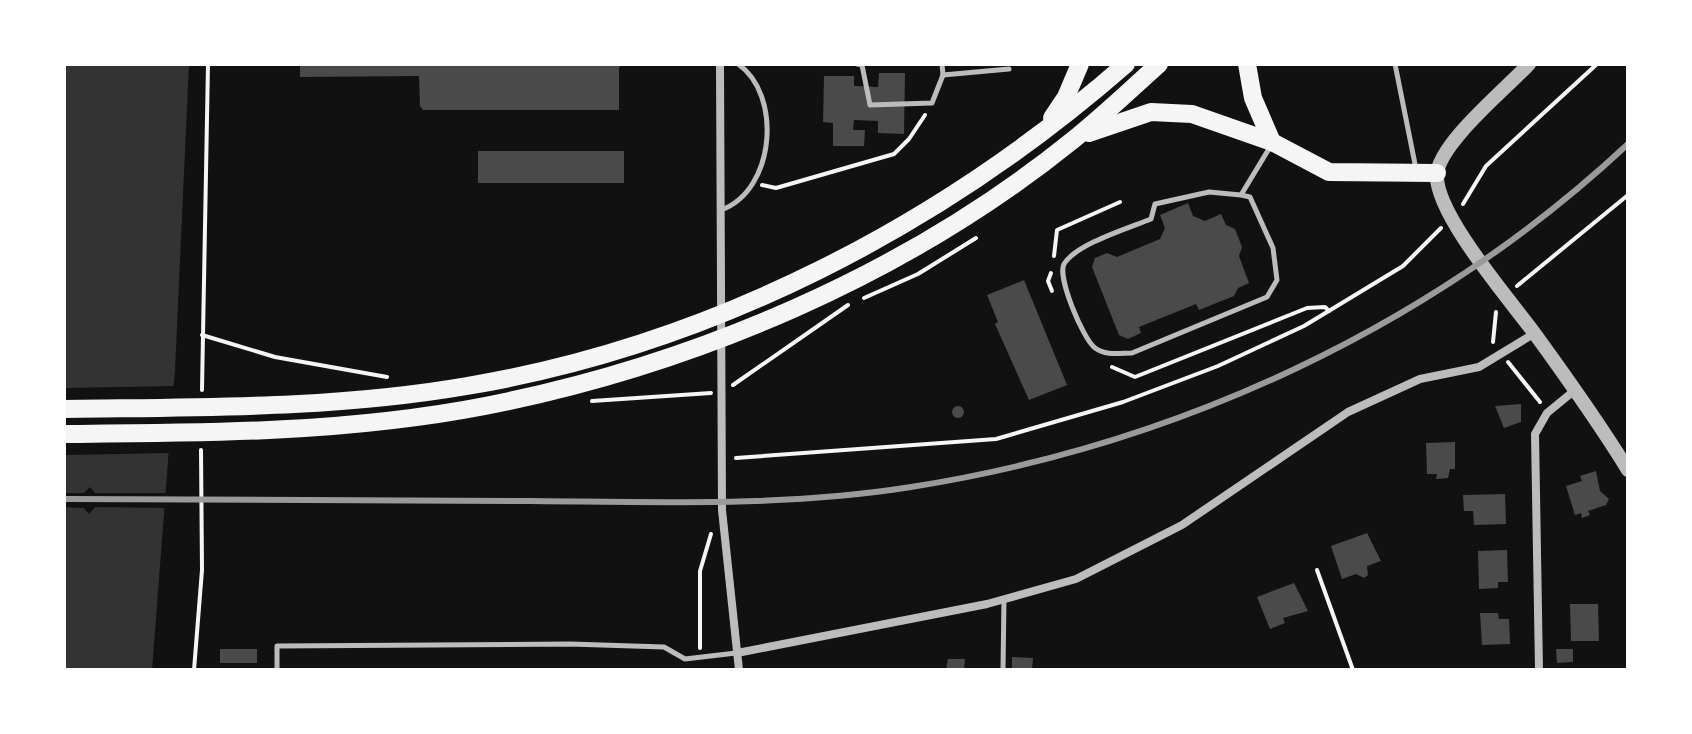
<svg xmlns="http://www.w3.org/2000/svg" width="1692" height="734" viewBox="0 0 1692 734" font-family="'Noto Sans',sans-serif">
	<rect width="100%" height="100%" fill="#111"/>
	<path fill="#333" d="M64,64H189L175,369L152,670H64Z"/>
	<g fill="#111">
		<path d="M177,386L172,453L64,455V388Z"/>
		<path d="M90,487L95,493H169L168,508L95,507L89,514L84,508L64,507V493H84Z"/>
	</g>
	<g fill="#4a4a4a">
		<path d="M300,64H622L619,68V110H423L420,106L419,76L300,77Z"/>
		<path d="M879,73H905L904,134L878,133V121L854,120L853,130H865L864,146H833V123L823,122L824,76H854V86L878,87Z"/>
		<rect x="478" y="151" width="146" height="32"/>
		<path d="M1188,203L1193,216L1205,221L1221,214L1226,225L1235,229L1242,247L1239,256L1249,283L1238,288L1234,296L1199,310L1196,304L1139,327L1141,333L1128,339L1119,335L1092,267L1095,258L1107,253L1117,257L1160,239L1165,228L1160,215Z"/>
		<path d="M1024,280L1067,385L1029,400L995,324L998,322L987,295Z"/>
		<path d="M1521,404V422L1504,428L1495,406Z"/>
		<circle cx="958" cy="412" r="6"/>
		<path d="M1455,442V469H1450L1448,478L1436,479L1437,474H1427L1426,443Z"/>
		<path d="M1596,471L1600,491L1609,499L1606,505L1588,511L1590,515L1582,518L1581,513L1575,515L1566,486L1582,481L1580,476Z"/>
		<path d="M1505,494L1506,524L1474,525L1473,511H1464L1463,495Z"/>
		<path d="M1367,533L1381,561L1367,566L1368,575L1364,578L1356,574L1342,579L1331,546Z"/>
		<path d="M1507,550L1508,582H1498V588L1479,589L1478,551Z"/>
		<path d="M1294,583L1308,611L1283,618L1285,623L1270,629L1257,597Z"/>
		<path d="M1570,604H1598L1599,641H1571Z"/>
		<path d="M1480,613H1498L1499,619H1509L1510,644L1482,645Z"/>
		<rect x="220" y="649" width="37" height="14"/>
		<path d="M1556,649H1573V662L1557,663Z"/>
		<path d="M1012,657L1033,658L1032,670H1012Z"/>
		<path d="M948,659H965L964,670H946Z"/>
	</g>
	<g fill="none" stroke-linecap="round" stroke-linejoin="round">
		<g stroke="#f5f5f5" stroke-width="4">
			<path d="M762,185L776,188L894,154L909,139L925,115"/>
			<path d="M1463,204L1486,166L1597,64"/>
			<path d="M1054,256L1057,230L1120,202"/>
			<path d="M1051,273L1048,281L1052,291"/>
			<path d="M1517,286L1628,195"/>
			<path d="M864,298L918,274L976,238"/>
			<path d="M202,335L275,357L387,377"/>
			<path d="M1493,342L1496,312"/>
			<path d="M1508,362L1540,402"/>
			<path d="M1112,367L1135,377L1307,308L1325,307L1329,311"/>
			<path d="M733,385L848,305"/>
			<path d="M202,390L208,64"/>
			<path d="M592,401L711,393"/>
			<path d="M736,458L996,439L1123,402L1218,366L1304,326L1403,266L1441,228"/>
			<path d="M1317,570L1353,670"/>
			<path d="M700,648V571L711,534"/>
			<path d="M194,670L202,570L201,450"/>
		</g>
		<g stroke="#bcbcbc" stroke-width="5">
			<path d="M857,64L862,65L870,105L932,103L943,75L942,64"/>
			<path d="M1395,64L1416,169"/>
			<path d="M943,75L1009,69"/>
			<path d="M1241,195L1250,197L1273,248L1277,280L1267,297L1132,353C1120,353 1106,356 1095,348C1083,339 1057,277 1064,264C1076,244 1129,228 1151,219L1155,204L1209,192L1241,195L1270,147"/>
			<path d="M721,210C776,190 782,94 738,64"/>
			<path d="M277,670V646L570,644L664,647L685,659L736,653"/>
			<path d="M1003,670L1004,599"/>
		</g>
		<g stroke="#bcbcbc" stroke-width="8">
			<path d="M720,64L722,510L739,670"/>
			<path d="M737,653L987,604L1076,579L1182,525L1348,412L1420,379L1479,367L1535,333"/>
			<path d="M1539,670L1535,434L1547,413L1575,390"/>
		</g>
		<path stroke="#bcbcbc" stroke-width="14" d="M1529,64C1507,88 1438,144 1437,175C1435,214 1511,301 1535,334C1567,378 1599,423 1628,470"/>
		<g stroke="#f5f5f5" stroke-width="18">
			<path d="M1247,64L1253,98L1272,142"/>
			<path d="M1052,118L1066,97L1080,64"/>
			<path d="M1089,133L1151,112L1192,114L1272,142L1329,172L1437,173"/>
			<path d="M64,409C199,407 334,409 467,386C711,345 941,226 1126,64"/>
			<path d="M64,434C204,433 346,433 485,406C694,365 906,275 1073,140C1103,116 1130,90 1159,64"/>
		</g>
		<path stroke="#9a9a9a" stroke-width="6" d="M64,499C219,500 374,500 530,501C657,502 785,507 911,487C1177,445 1431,328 1628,144"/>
	</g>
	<rect width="1692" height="734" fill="none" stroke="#ffffff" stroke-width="132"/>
</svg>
